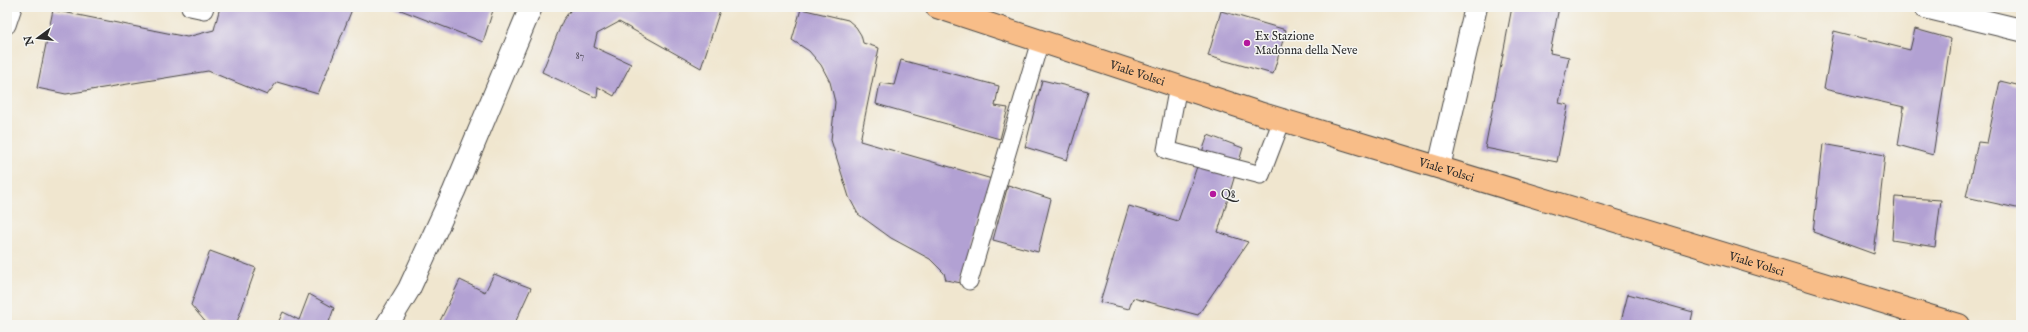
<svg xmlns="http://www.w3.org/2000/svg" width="2028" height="332" viewBox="0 0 2028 332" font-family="'IM FELL English',serif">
	<rect width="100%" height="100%" fill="#f6f6f2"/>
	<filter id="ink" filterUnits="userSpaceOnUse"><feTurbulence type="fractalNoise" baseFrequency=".025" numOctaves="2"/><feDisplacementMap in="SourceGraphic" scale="8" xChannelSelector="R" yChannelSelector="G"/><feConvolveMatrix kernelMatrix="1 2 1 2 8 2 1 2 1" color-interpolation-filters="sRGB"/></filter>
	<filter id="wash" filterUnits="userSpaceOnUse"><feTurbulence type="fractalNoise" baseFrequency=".012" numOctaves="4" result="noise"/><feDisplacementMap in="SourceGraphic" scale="16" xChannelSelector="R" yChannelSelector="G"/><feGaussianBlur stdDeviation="0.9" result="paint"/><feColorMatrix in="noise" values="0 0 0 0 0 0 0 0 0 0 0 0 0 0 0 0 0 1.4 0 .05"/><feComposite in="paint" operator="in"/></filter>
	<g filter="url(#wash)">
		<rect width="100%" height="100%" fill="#f0e6cf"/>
		<g id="blocks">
			<g fill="#b2a1d3">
				<path d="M220,7H353L318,94L277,82L267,95L208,71L66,94L37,88L53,10L187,37L214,30Z"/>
				<path d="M393,7H494L483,42Z"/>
				<path d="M573,7H721L701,68L619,22L597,34L594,47L631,64L614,96L598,87L597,98L542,72L563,20Z"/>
				<path d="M1512,7H1559L1550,53L1569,57L1559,103L1568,105L1557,162L1485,148Z"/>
				<path d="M801,9L848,20L856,27L861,35L863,43L879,48L860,141L992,179L961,283L946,280L944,273L930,259L891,238L858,214L849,197L831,140L835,102L830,82L821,65L809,51L792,40Z"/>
				<path d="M1221,11L1286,30L1273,74L1208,56Z"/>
				<path d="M1915,29L1951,39L1933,155L1898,145L1904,107L1824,89L1834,31L1910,50Z"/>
				<path d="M901,60L999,86L995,106L1008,108L1000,139L876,104L880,83L894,85Z"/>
				<path d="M1042,80L1088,91L1067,160L1025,147Z"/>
				<path d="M2000,81L2021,86V209L1966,197L1978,142L1987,143Z"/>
				<path d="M1208,135L1243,148L1218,232L1248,242L1198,315L1133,298L1129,309L1100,302L1129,206L1178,221Z"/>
				<path d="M1823,144L1885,155L1874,254L1813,232Z"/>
				<path d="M1008,185L1051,199L1038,252L993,240Z"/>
				<path d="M1895,197L1941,200L1935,247L1892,240Z"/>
				<path d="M210,251L256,268L236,325H208L191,305Z"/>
				<path d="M494,274L531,288L514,325H438L460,280L485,292Z"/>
				<path d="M309,294L334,308L328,325H277L283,312L299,320Z"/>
				<path d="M1628,294L1693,312L1690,325H1620Z"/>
			</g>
		</g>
	</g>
	<g filter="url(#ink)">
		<use href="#blocks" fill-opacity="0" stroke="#494744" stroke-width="1"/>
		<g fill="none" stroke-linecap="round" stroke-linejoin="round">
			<g stroke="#494744" stroke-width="19">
				<g id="lane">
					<path d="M190,7L204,10L205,7"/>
					<path d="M7,25L13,7"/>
					<path d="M1178,86L1166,150L1261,175L1282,120"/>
					<path d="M969,281L1040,41"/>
				</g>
			</g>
			<g stroke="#494744" stroke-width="24">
				<g id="street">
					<path d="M1925,7L2021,30"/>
					<path d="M1439,167L1476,7"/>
					<path d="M387,325L409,289L454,191L531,7"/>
				</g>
			</g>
			<g stroke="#494744" stroke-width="24">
				<g id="primary">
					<path id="s1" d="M937,7L1259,113L1959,325"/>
				</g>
			</g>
			<use href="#lane" stroke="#fff" stroke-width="17"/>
			<use href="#street" stroke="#fff" stroke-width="22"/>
			<use href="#primary" stroke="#f8bd88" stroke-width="22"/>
		</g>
	</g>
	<g fill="#b5179e" stroke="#f6f6f2" stroke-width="1.5">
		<circle cx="1247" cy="43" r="4"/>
		<circle cx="1213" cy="194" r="4"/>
	</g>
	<g text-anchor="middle" stroke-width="3" stroke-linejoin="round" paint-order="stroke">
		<g font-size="10" fill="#4d4855">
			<text x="580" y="59">87</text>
		</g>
		<g font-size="12" fill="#2b2b2b" stroke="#f6f6f2" text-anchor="start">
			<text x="1255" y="40">Ex Stazione<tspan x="1255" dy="14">Madonna della Neve</tspan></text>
			<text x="1221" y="198">Q8</text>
		</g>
		<g font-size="12" fill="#2b2b2b" stroke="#f6f6f2">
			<text dy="4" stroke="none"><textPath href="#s1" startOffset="211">Viale Volsci</textPath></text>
			<text dy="4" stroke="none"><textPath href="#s1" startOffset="535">Viale Volsci</textPath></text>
			<text dy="4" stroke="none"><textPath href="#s1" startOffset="859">Viale Volsci</textPath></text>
		</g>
	</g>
	<rect width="2028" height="332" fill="none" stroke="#f6f6f2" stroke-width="24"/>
	<g transform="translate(38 38) rotate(255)" stroke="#f6f6f2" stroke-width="3" paint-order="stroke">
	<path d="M0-3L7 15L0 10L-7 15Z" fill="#2b2b2b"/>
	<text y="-6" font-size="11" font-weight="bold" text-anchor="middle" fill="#2b2b2b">N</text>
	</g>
</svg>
